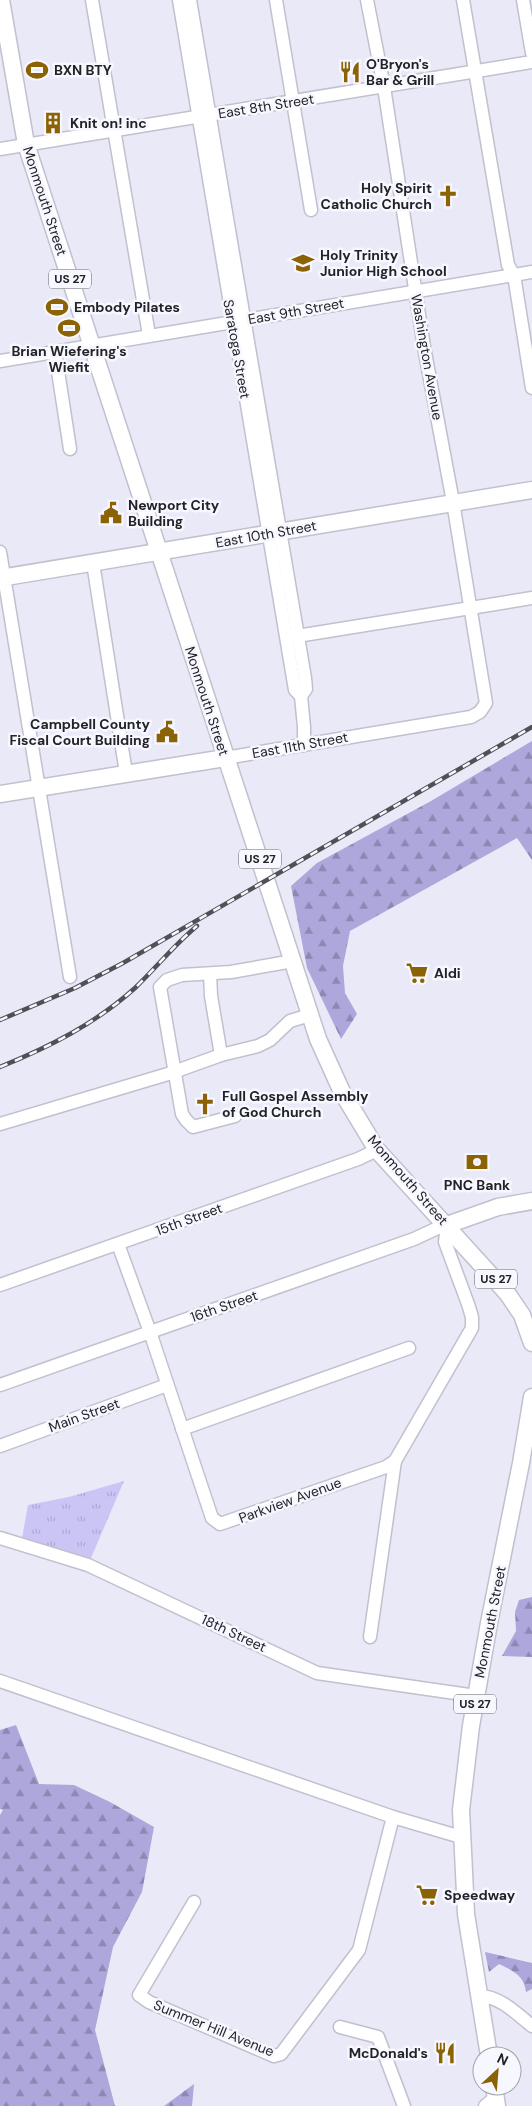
<svg xmlns="http://www.w3.org/2000/svg" width="532" height="2106" viewBox="0 0 532 2106" font-family="'DM Sans',sans-serif">
	<defs>
		<pattern id="forest-firs" width="22" height="20" patternUnits="userSpaceOnUse" patternTransform="scale(1.25)"><rect width="22" height="20" fill="#ada7dc"/><path d="M5 1l3.5 6h-7zM16 11l3.5 6h-7z" fill="#8c88b2"/></pattern>
		<pattern id="park-tufts" width="24" height="20" patternUnits="userSpaceOnUse" patternTransform="scale(1.25)"><rect width="24" height="20" fill="#cac5f5"/><path d="M3 7l-1-3M5 7V3M7 7l1-3M15 17l-1-3M17 17v-4M19 17l1-3" fill="none" stroke="#ada9d2"/></pattern>
	</defs>
	<rect width="100%" height="100%" fill="#eae9f7"/>
	<g fill="url(#forest-firs)">
		<path d="M532,741V860L517,838L350,931L343,966L345,993L357,1014L341,1039L307,968L291,886L317,863L431,801Z"/>
		<path d="M532,1597V1657L502,1656L516,1631L515,1612L519,1600Z"/>
		<path d="M16,1725L39,1784L74,1785L110,1802L154,1827L142,1892L113,1947L95,2030L115,2106H0V1815L3,1810L0,1809V1730Z"/>
		<path d="M485,1952L532,1963V1989L526,1992C524,1975 513,1971 499,1964L489,1972Z"/>
		<path d="M194,2084L192,2106H164Z"/>
	</g>
	<path fill="url(#park-tufts)" d="M124,1481L88,1565L21,1544L28,1505L69,1497Z"/>
	<g fill="none" stroke-linecap="round" stroke-linejoin="round">
		<g stroke="#c1c0ce" stroke-width="15">
			<g id="minor">
				<path d="M92,0L149,335"/>
				<path d="M179,0L295,690L301,696"/>
				<path d="M190,0L305,678L306,689L301,696L304,727V745"/>
				<path d="M276,0L311,210"/>
				<path d="M463,0L508,265L514,275L532,388"/>
				<path d="M523,0L532,53"/>
				<path d="M0,149L532,62"/>
				<path d="M55,352L70,449"/>
				<path d="M0,361L532,272"/>
				<path d="M0,552L70,977"/>
				<path d="M93,563L126,773"/>
				<path d="M291,637L532,598"/>
				<path d="M225,758L471,717L480,712L486,703L453,502L424,347L384,87L367,0"/>
				<path d="M210,974L211,996L221,1055"/>
				<path d="M235,1116L193,1127L186,1120L182,1114L160,987L167,980L182,975L231,972L293,961"/>
				<path d="M0,1124L168,1074L221,1055L258,1046L270,1040L290,1021L310,1015"/>
				<path d="M0,1285L358,1159L377,1150"/>
				<path d="M0,1385L414,1239L444,1225H447L445,1242L468,1304L472,1317V1328L395,1461L386,1467L220,1524L212,1518L150,1332L118,1244"/>
				<path d="M182,1429L409,1348"/>
				<path d="M0,1446L167,1385"/>
				<path d="M0,1538L88,1565L317,1673L476,1696"/>
				<path d="M370,1637L395,1461"/>
				<path d="M0,1681L393,1817L461,1837"/>
				<path d="M194,1902L139,1995L149,2002L274,2056L281,2054L359,1950L393,1817"/>
				<path d="M479,1996C500,1996 517,2014 532,2026"/>
				<path d="M340,2027L378,2037L404,2106"/>
				<path d="M485,2106L496,2097"/>
			</g>
		</g>
		<g stroke="#c1c0ce" stroke-width="19">
			<g id="major">
				<path d="M1,0L26,144L318,1039L342,1092L377,1150L507,1293L522,1315L532,1343"/>
				<path d="M0,578L532,490"/>
				<path d="M0,794L225,758"/>
				<path d="M447,1225L498,1207L532,1201"/>
				<path d="M489,2056L466,1914L461,1810L471,1726L489,1623L521,1463L532,1397"/>
				<path d="M494,2086L497,2106"/>
			</g>
		</g>
		<use href="#minor" stroke="#fff" stroke-width="12"/>
		<use href="#major" stroke="#fff" stroke-width="16"/>
		<g stroke="#515057" stroke-width="4.5">
			<g id="rail">
				<path d="M0,1020L75,988L123,963L532,727"/>
				<path d="M0,1067C49,1047 95,1024 135,988C156,968 174,945 197,926"/>
			</g>
		</g>
		<use href="#rail" stroke="#f7f7ff" stroke-width="2.5" stroke-dasharray="8" stroke-linecap="butt"/>
	</g>
	<defs>
		<g id="stadium-bare" transform="scale(1.725)"><path d="M0-5a6.5 5 0 1 0 0 10a6.5 5 0 1 0 0-10ZM-3.5-1.8h7v3.6h-7Z" fill="#8b6204" stroke="#f7f7ff" stroke-width="2.5" paint-order="stroke"/></g>
		<g id="restaurant-bare" transform="scale(1.725)"><path d="M-5-6h1v4h1v-4h1v4h1v-4h1v5L-1.5 .5V6h-2V.5L-5-1ZM5-6V6H3V1.5H1.5Q1.5-4 5-6Z" fill="#8b6204" stroke="#f7f7ff" stroke-width="2.5" paint-order="stroke"/></g>
		<g id="building-bare" transform="scale(1.725)"><path d="M-4-6H4V6H1V3H-1V6H-4ZM-2.5-4.3h1.7v1.8h-1.7ZM.8-4.3h1.7v1.8H.8ZM-2.5-1h1.7V.8h-1.7ZM.8-1h1.7V.8H.8Z" fill="#8b6204" stroke="#f7f7ff" stroke-width="2.5" paint-order="stroke"/></g>
		<g id="church-bare" transform="scale(1.725)"><path d="M-1.2-6h2.4v3.5h3.3v2.4h-3.3V6h-2.4V-.1h-3.3v-2.4h3.3Z" fill="#8b6204" stroke="#f7f7ff" stroke-width="2.5" paint-order="stroke"/></g>
		<g id="school-bare" transform="scale(1.725)"><path d="M0-5L7-2L0 1L-7-2ZM-4 1L0 2.5L4 1V4Q0 6-4 4Z" fill="#8b6204" stroke="#f7f7ff" stroke-width="2.5" paint-order="stroke"/></g>
		<g id="civic-bare" transform="scale(1.725)"><path d="M-.6-6.5H3V-4.5H.6V-3L4-1V1h2V6H-6V1h2V-1L-.6-3ZM-1.2 2.5V6h2.4V2.5Z" fill="#8b6204" stroke="#f7f7ff" stroke-width="2.5" paint-order="stroke"/></g>
		<g id="supermarket-bare" transform="scale(1.725)"><path d="M-6-5.5h2.5l.6 2H6L4.5 2H-2.5L-4.4-4H-6ZM-1.5 3.2a1.3 1.3 0 1 0 .1 0ZM3 3.2a1.3 1.3 0 1 0 .1 0Z" fill="#8b6204" stroke="#f7f7ff" stroke-width="2.5" paint-order="stroke"/></g>
		<g id="bank-bare" transform="scale(1.725)"><path d="M-6-4H6V4H-6ZM0-2.3a2.3 2.3 0 1 0 0 4.6a2.3 2.3 0 1 0 0-4.6Z" fill="#8b6204" stroke="#f7f7ff" stroke-width="2.5" paint-order="stroke"/></g>
	</defs>
	<g fill-rule="evenodd">
		<use href="#stadium-bare" x="37" y="70"/>
		<use href="#restaurant-bare" x="350" y="72"/>
		<use href="#building-bare" x="53" y="123"/>
		<use href="#church-bare" x="448" y="196"/>
		<use href="#school-bare" x="303" y="263"/>
		<use href="#stadium-bare" x="57" y="307"/>
		<use href="#stadium-bare" x="69" y="328"/>
		<use href="#civic-bare" x="111" y="513"/>
		<use href="#civic-bare" x="167" y="732"/>
		<use href="#supermarket-bare" x="417" y="973"/>
		<use href="#church-bare" x="205" y="1104"/>
		<use href="#bank-bare" x="477" y="1162"/>
		<use href="#supermarket-bare" x="427" y="1895"/>
		<use href="#restaurant-bare" x="445" y="2053"/>
	</g>
	<g text-anchor="middle" stroke-width="5" stroke-linejoin="round" paint-order="stroke">
		<g fill="#f7f7ff" stroke="#636268" stroke-width="1">
			<rect x="49" y="269.5" width="42" height="19" rx="4"/>
			<rect x="239" y="849.5" width="42" height="19" rx="4"/>
			<rect x="475" y="1269.5" width="42" height="19" rx="4"/>
			<rect x="454" y="1694.5" width="42" height="19" rx="4"/>
		</g>
		<g font-size="12" font-weight="bold" fill="#232227">
			<text x="70" y="283">US 27</text>
			<text x="260" y="863">US 27</text>
			<text x="496" y="1283">US 27</text>
			<text x="475" y="1708">US 27</text>
		</g>
		<g font-size="14" font-weight="bold" fill="#232227" stroke="#f7f7ff" text-anchor="start">
			<text x="366" y="69">O'Bryon's<tspan x="366" dy="16">Bar &amp; Grill</tspan></text>
			<text x="54" y="75">BXN BTY</text>
			<text x="70" y="128">Knit on! inc</text>
			<text x="432" y="193" text-anchor="end">Holy Spirit<tspan x="432" dy="16">Catholic Church</tspan></text>
			<text x="320" y="260">Holy Trinity<tspan x="320" dy="16">Junior High School</tspan></text>
			<text x="74" y="312">Embody Pilates</text>
			<text x="69" y="356" text-anchor="middle">Brian Wiefering's<tspan x="69" dy="16">Wiefit</tspan></text>
			<text x="128" y="510">Newport City<tspan x="128" dy="16">Building</tspan></text>
			<text x="150" y="729" text-anchor="end">Campbell County<tspan x="150" dy="16">Fiscal Court Building</tspan></text>
			<text x="434" y="978">Aldi</text>
			<text x="222" y="1101">Full Gospel Assembly<tspan x="222" dy="16">of God Church</tspan></text>
			<text x="477" y="1190" text-anchor="middle">PNC Bank</text>
			<text x="444" y="1900">Speedway</text>
			<text x="428" y="2058" text-anchor="end">McDonald's</text>
		</g>
		<g font-size="14" fill="#232227" stroke="#f7f7ff">
			<text transform="translate(266 106) rotate(-9)" y="5">East 8th Street</text>
			<text transform="translate(45 201) rotate(72)" y="5">Monmouth Street</text>
			<text transform="translate(296 311) rotate(-10)" y="5">East 9th Street</text>
			<text transform="translate(237 349) rotate(80)" y="5">Saratoga Street</text>
			<text transform="translate(427 357) rotate(80)" y="5">Washington Avenue</text>
			<text transform="translate(266 534) rotate(-10)" y="5">East 10th Street</text>
			<text transform="translate(207 701) rotate(72)" y="5">Monmouth Street</text>
			<text transform="translate(300 745) rotate(-10)" y="5">East 11th Street</text>
			<text transform="translate(408 1180) rotate(49)" y="5">Monmouth Street</text>
			<text transform="translate(189 1219) rotate(-20)" y="5">15th Street</text>
			<text transform="translate(224 1306) rotate(-19)" y="5">16th Street</text>
			<text transform="translate(84 1415) rotate(-20)" y="5">Main Street</text>
			<text transform="translate(290 1500) rotate(-20)" y="5">Parkview Avenue</text>
			<text transform="translate(490 1622) rotate(-79)" y="5">Monmouth Street</text>
			<text transform="translate(234 1633) rotate(25)" y="5">18th Street</text>
			<text transform="translate(214 2028) rotate(22)" y="5">Summer Hill Avenue</text>
		</g>
	</g>
	<g transform="translate(497 2071) rotate(26)"><circle r="24" fill="#f7f7ff" stroke="#a2a2a9"/>
	<path d="M0-4L9 19L0 12L-9 19Z" fill="#8b6204"/>
	<text y="-8" font-size="14" font-weight="bold" text-anchor="middle" fill="#232227">N</text>
	</g>
</svg>
